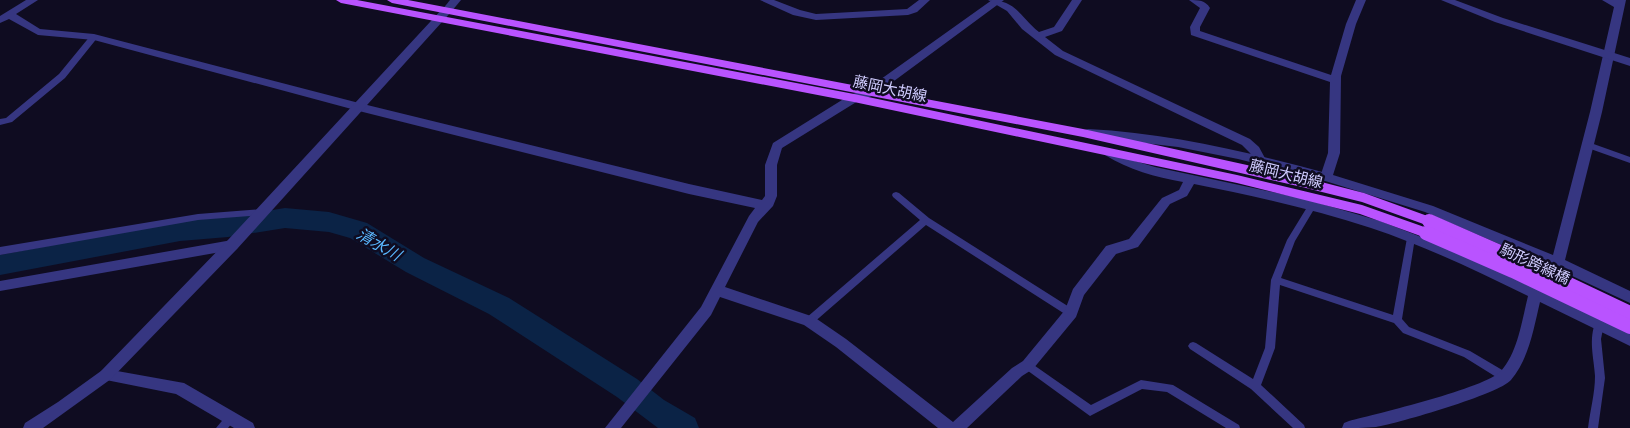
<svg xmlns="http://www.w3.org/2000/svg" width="1630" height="428" viewBox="0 0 1630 428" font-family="'Source Sans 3','Noto Sans JP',sans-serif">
	<rect width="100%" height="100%" fill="#0f0c21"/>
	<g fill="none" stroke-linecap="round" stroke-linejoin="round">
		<path fill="#0b2346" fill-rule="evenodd" d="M285,208L329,212L367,223L424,258L509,298L637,379L664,400L695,418L699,428H658L617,397L489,314L406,272L350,238L329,232L285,228L228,237L180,241L0,275V255L180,221L228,217Z"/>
		<g fill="#363681" fill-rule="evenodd">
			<path d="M91,35H97L98,37L65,78L12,122L0,125V119L6,118L59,74Z"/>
			<path d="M1588,142L1630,157V163L1585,147L1584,145L1585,143Z"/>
			<path d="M896,192L899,193L929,218L1074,310L1076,313L1074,316L1071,317L1068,316L926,225L812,324L809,325L806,324L804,321L806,318L920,220L893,197L892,195L893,193Z"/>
			<path d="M1312,203L1316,206L1295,241L1281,278L1393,315L1407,238L1408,236H1414L1415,238L1402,319L1409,327L1470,351L1509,374L1510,377L1509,380L1505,381L1501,380L1464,357L1403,333L1394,323L1280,285L1275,348L1261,385L1304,425L1305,428H1293L1251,389L1190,349L1188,346L1190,343L1193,342L1196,343L1253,379L1265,348L1271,280L1287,240L1309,204Z"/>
			<path d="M262,209L265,210L266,212L265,214L262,215L198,220L0,255V247L198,214Z"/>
			<path d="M1599,320L1602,321L1604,324L1601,339L1605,378L1598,428H1588C1590,411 1595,393 1595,376C1594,358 1588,339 1596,321Z"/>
			<path d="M1028,361L1091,405L1141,380L1173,385L1239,425L1240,428H1226L1167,392L1142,389L1090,416L1024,368L1023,365L1024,362Z"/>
			<path d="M231,413L235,415L236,418L228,428H216L227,415Z"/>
		</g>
		<g fill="#363681" fill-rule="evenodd">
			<path d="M26,0H38L16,14L40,29L94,34L359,103L689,184L762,200L765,196V165L773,143L850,95H858L860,98L858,101L782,148L777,165V196L773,206L758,222L725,287L814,317L846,339L953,422L1012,368L1023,361L1065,310L1073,289L1106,246L1129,239L1162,198L1179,190L1183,182C1155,177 1129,170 1105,155L1103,152L1109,148L1135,161L1155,167L1305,199L1380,221L1455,250L1531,285L1533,281L1538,280L1543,281L1545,285L1543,291L1630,333V346L1540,302C1534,327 1529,359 1511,380C1499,394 1399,423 1376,427C1365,428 1352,428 1342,428L1344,423L1349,421C1376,414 1486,388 1501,371C1518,352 1522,320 1528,296C1477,271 1425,246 1371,228C1314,209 1254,196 1194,184L1187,196L1170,204L1138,247L1116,254L1084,295L1076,317L1033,369L1022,376L967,428H938L836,347L804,325L720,297L711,315L621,428H605L701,307L749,216L755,208L689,194L359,111L94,40L38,35L9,19L0,23V16Z"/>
			<path d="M450,0H461L451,12H443L442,10Z"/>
			<path d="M760,0H774L800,10L816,14L907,9L919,0H930L917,12L908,15L816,20L793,15Z"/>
			<path d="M988,0C1017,0 1019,16 1039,32L1054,27L1072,0H1082L1062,31L1045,37L1063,51L1250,139L1259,147L1266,160L1264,163H1256L1250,153L1242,145L1055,55L1022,29L1007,11Z"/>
			<path d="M1189,0C1199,0 1205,0 1210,8L1200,27V31L1331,75L1346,24L1356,0H1366L1356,24L1341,76L1340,153L1333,175L1433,206L1553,255L1590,112L1614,7L1602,0H1626L1602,112L1565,260L1630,291V303L1553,267L1425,212L1322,180L1320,177L1328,153L1330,82L1191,35L1190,27L1200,8Z"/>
			<path d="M232,240L237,241L238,245L237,249L232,250L0,291V281Z"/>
			<path d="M106,369L184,383L253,423L255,428H234L176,394L101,379L99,375L101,371Z"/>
		</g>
		<g fill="#363681" fill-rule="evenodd">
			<path d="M992,0H1004L875,95L854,102L850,101L848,98L850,95L867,89Z"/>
			<path d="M1441,0H1455L1503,18L1630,58V66L1495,22Z"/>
			<path d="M447,7L451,8V12L237,249L111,379L43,428H23L25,423L58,402L101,371L227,241L443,8Z"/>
			<path d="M1088,129C1169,133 1247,152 1326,173L1332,177L1326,181L1238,159L1178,147L1084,136L1082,133L1084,130Z"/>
		</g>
		<g fill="#b953ff" fill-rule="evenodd">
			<path d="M336,0H357L854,94L1237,175L1362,205L1430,229L1432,233L1430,237L1426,238L1360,214L1237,183L854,102L341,3Z"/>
			<path d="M387,0H408L1083,129L1302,177L1364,193L1433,218L1435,221L1433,224L1429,226L1362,202L1302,187L1083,137L392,3Z"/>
		</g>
		<g stroke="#b953ff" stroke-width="14">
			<path d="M1429,221L1518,260L1630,313"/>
			<path d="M1426,233L1513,271L1630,327"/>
		</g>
	</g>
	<g text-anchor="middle" stroke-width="5" stroke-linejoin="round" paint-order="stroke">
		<g font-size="15" fill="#d0ccff" stroke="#0f0c21">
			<text transform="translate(890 89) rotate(12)" y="5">藤岡大胡線</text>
			<text transform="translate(1286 174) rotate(14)" y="5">藤岡大胡線</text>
			<text transform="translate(1535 264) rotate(25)" y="5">駒形跨線橋</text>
		</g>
		<g font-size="16" font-style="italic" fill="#5ab8ff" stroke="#0f0c21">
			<text transform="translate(379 244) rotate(30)" y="6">清水川</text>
		</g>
	</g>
</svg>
